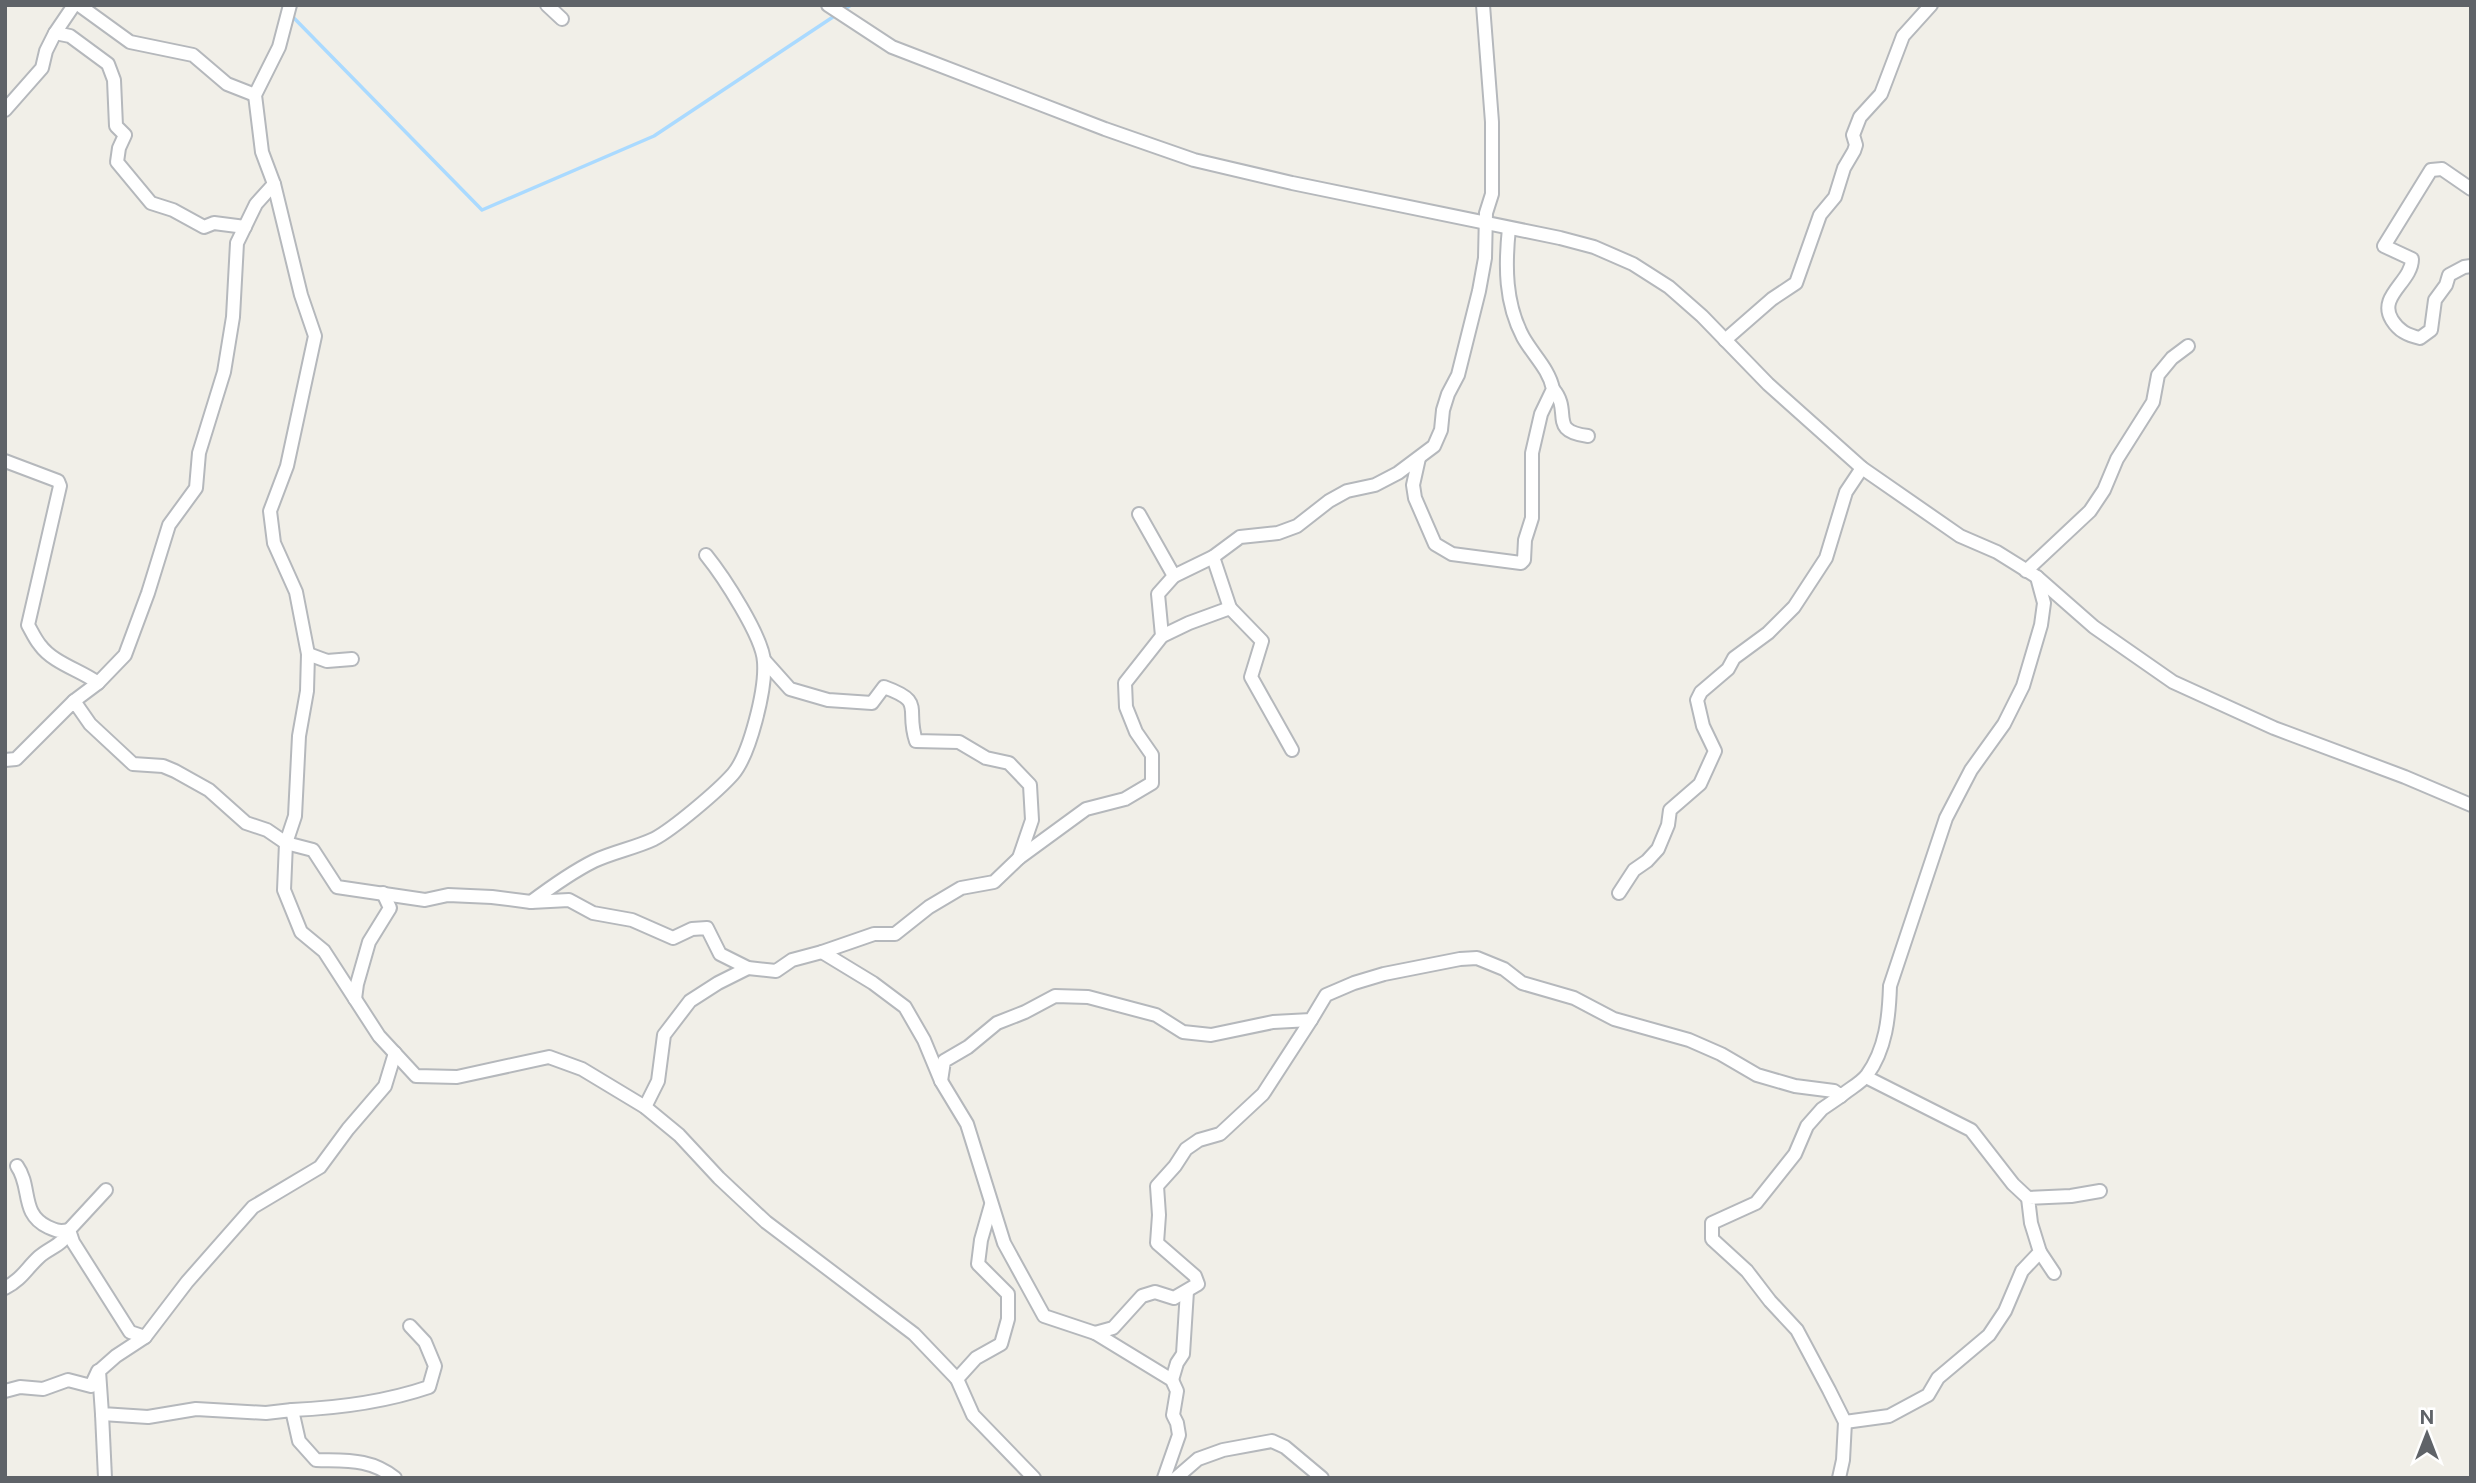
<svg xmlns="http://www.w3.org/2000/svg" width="2476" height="1483" viewBox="0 0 2476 1483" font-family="'Public Sans',sans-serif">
	<rect width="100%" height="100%" fill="#f1efe8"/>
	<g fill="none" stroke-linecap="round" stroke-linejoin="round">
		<path stroke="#aadaff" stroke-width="3.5" d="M290,14L482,210L654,136L851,5"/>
		<g stroke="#b5b8bc" stroke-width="16">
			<g id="minor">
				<path d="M79,5L130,42L193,55L227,84L255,95"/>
				<path d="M290,5L279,47L255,95L262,152L274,184L301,295L315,336L287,466L270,511L274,543L296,592L308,654L307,691L299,736L295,816L286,843L284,890L301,932L324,951L379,1036L416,1076L457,1077L549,1057L582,1069L645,1107L679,1135L719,1178L766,1222L914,1334L957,1379L973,1415L1034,1478"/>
				<path d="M547,5L562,19"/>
				<path d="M828,5L892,47L1105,129L1194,160L1292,183L1560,238L1594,247L1633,264L1669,287L1702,316L1768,384L1862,468L1960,536L1997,552L2037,577L2094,627L2173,682L2274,728L2405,777L2471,805"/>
				<path d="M55,33L70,36L108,64L114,80L116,126L125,135L119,148L117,162L151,203L173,210L204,227L214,223L245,227"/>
				<path d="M5,110L42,68L46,51L55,33L74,5"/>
				<path d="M2471,189L2442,169L2431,170L2384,246L2412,259C2412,282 2377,296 2392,320C2399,331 2407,335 2420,338L2431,330L2435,300L2446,285L2449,275L2464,267L2471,266"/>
				<path d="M1725,340L1772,299L1796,283L1820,215L1835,197L1844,168L1854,151L1856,145L1853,135L1860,117L1881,94L1903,36L1931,5"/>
				<path d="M1553,389C1573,412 1547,431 1588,436"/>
				<path d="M1419,458L1413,485L1415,498L1435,544L1452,554L1521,563L1524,560L1525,540L1532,518V453L1541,414L1553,389C1549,369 1533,355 1523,337C1505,303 1505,266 1509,228"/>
				<path d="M5,461L58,481L60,486L28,625C32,632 35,639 40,645C53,663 80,670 98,683"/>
				<path d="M1139,514L1174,576L1158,594L1162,636L1125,683L1126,707L1136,732L1152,755V783L1125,799L1086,809L1019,858L994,882L961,888L929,907L895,934H874L822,952L873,983L905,1007L924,1040L941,1081L967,1124L1004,1243L1044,1316L1095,1333L1172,1380L1177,1391L1173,1415L1177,1423L1179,1435L1164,1478"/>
				<path d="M1213,557L1230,608"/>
				<path d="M2026,571L2090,511L2104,490L2117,459L2153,402L2158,375L2172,358L2188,346"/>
				<path d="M1174,576L1213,557L1240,537L1278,533L1297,526L1329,501L1347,491L1375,485L1398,473L1434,446L1441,430L1443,410L1448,394L1458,375L1479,291L1485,258L1486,213L1492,194V122L1483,5"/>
				<path d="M1162,636L1189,623L1230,608L1262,641L1251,677L1292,750"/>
				<path d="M308,654L327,661L352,659"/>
				<path d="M765,661L790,689L828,700L872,703L884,687C926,702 905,708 916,741L959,742L986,758L1009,763L1030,785L1032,820L1019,858"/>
				<path d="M74,701L98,683L125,655L148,593L169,525L196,488L199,453L224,372L233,317L237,243L256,204L274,184"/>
				<path d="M5,760L16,759L74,701L90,724L133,764L163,766L175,771L209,790L246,823L267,830L286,843L313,850L337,887L425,900L448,895L492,897L531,902L569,900L593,913L632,920L673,938L692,929L707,928L720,954L748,968L776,971L792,960L822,952"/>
				<path d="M1619,893L1634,870L1647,861L1658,849L1668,825L1670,810L1700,784L1715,751L1703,726L1697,700L1701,692L1728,669L1734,658L1768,633L1794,607L1826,558L1846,492L1862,468"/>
				<path d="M531,902C551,887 572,872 594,861C613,852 635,848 654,839C673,829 718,791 733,774C750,754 766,689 764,662C763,637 723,576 706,555"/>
				<path d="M355,999L357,984L369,942L390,908L383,893"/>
				<path d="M395,1053L385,1086L348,1129L320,1167L253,1207L187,1282L145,1337L116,1356L99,1371L102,1414L148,1417L196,1409L266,1413L292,1410L299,1441L316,1460C346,1461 370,1458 395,1478"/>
				<path d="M1866,1077L1971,1130L2013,1184L2028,1198"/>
				<path d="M941,1081L944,1061L968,1047L997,1023L1025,1012L1055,996L1088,997L1156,1015L1183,1032L1211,1035L1273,1022L1311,1020L1326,995L1354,983L1384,974L1460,959L1477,958L1504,969L1522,983L1574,998L1614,1019L1689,1040L1721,1054L1757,1075L1795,1086L1834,1091L1841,1096C1849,1089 1861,1083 1867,1075C1886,1049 1889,1017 1890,986L1946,818L1971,770L2004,724L2023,686L2041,625L2044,603L2037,577"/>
				<path d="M645,1107L658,1081L664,1035L690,1001L718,983L748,968"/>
				<path d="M106,1190L69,1230L73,1242L130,1332L145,1337"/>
				<path d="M2040,1252L2054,1273"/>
				<path d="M5,1288C22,1279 26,1269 39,1257C50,1247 64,1245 69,1230C60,1232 57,1231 48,1227C20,1214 32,1187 17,1166"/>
				<path d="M1095,1333L1113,1328L1142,1296L1155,1292L1174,1298L1198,1284L1195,1276L1157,1243L1159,1215L1157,1186L1175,1166L1186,1149L1199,1140L1220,1134L1263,1094L1311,1020"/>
				<path d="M957,1379L976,1358L1001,1344L1008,1319V1294L978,1264L981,1240L991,1205"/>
				<path d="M1172,1380L1177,1363L1183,1354L1187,1291"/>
				<path d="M5,1391L20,1387L43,1389L68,1380L91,1386L98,1371"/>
				<path d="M292,1410C339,1408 385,1402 429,1387L435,1366L425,1342L410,1326"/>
				<path d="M102,1414L105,1478"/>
				<path d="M1845,1422L1889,1416L1928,1395L1938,1378L1989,1335L2005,1311L2022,1271L2040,1252L2031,1223L2028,1198L2071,1196L2100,1191"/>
				<path d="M1176,1478L1198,1459L1223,1450L1272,1441L1285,1447L1322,1478"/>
				<path d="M1839,1478L1843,1460L1845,1422L1829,1390L1797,1330L1770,1301L1747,1271L1712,1239V1223L1756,1203L1795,1154L1807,1126L1822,1109L1841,1096"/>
			</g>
		</g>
		<use href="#minor" stroke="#fff" stroke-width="12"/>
	</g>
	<rect width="2476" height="1483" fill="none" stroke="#5f6368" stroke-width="14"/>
	<g transform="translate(2427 1434)" stroke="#ffffff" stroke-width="5" paint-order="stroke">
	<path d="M0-5L12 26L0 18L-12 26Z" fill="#5f6368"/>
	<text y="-10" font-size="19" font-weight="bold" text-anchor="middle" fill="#5f6368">N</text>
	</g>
</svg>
